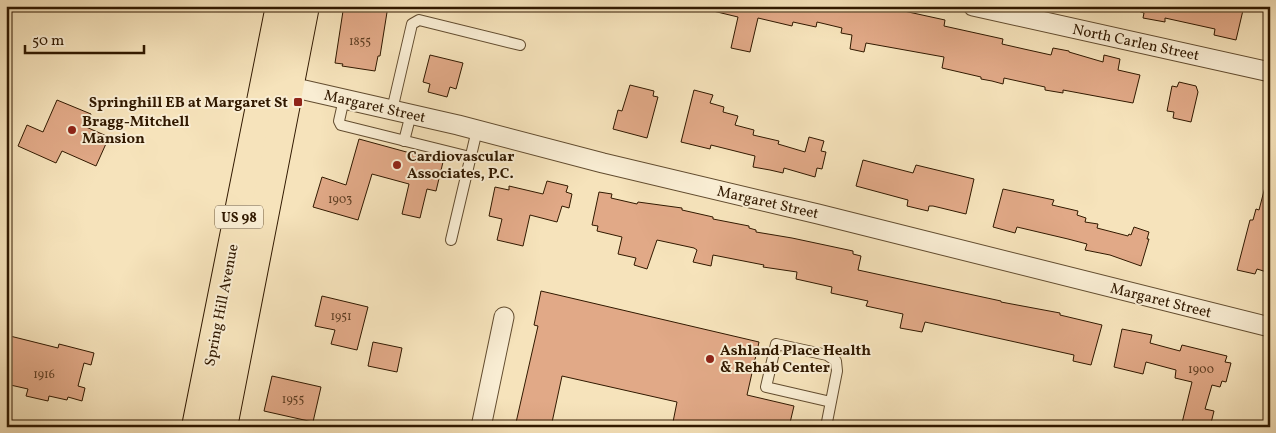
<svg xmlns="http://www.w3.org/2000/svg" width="1276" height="433" viewBox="0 0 1276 433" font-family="Vollkorn,serif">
	<rect width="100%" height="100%" fill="#f6e3bb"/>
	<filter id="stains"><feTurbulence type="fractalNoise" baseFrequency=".004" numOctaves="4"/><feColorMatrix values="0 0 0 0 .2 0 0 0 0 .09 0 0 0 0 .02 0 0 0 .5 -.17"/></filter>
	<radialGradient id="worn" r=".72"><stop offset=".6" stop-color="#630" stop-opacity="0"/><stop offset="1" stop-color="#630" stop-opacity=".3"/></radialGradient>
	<g fill="#e1a987" stroke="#311900">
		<path d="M346,6H388L380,56H378L375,71L342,66L343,64L335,63L343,11H345Z"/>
		<path d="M713,6H881L945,20L944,26L1003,39L1002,44L1024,49L1051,55L1053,48L1069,51V52L1103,62L1104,55L1120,59L1118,70L1140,75L1133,103L1063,90V93L1045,90V87L1004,78L1003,84L992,81L981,79V77L942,68L944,57L866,43L864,52L850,49L852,35L841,33L842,28L817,22L816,27L793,22L792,26L758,18L750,52L731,48L738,17L713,11Z"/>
		<path d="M1138,6H1244L1236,40L1214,35L1215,29L1165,18V22L1143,18L1144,13L1138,11Z"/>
		<path d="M430,55L463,63L456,89L450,87L447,97L428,92L430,84L423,82Z"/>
		<path d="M1179,82L1196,86L1198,92L1191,122L1173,118L1174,112L1167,111L1172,86L1177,87Z"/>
		<path d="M630,85L654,91L653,96L658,97L647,138L613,129L618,110L622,111Z"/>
		<path d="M694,90L713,95L710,103L724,107L723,112L738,116L735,125L754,130L753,135L779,141L778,144L805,152L809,137L824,141L821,151L826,152L822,169L817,168L815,177L784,168L783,173L770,170L753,167L755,156L711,145L710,149L681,142Z"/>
		<path d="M57,100L91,114L86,127L109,137L96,166L62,151L56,163L18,146L27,125L43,132Z"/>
		<path d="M359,139L443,162L436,191L427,189L420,218L402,214L409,184L372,174L358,220L313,207L322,177L346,185Z"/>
		<path d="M863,160L913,173L916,165L974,179L966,214L933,206H929L928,211L907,206L908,200L856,186Z"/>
		<path d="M547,181L568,186L566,192L572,194L569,208L562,206L557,222L530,215L523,246L497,240L502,219L489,216L495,187L509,190V186L543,194Z"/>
		<path d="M1265,187L1270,188V273L1257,269L1255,274L1237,270L1250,220H1253L1256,209L1259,210Z"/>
		<path d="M1003,189L1054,200L1052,205L1078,211L1077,215L1086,218L1085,222L1098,224L1097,228L1128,236L1129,234L1131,235L1134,227L1149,232L1147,239H1149L1141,266L1110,255L1085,250L1087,244L1068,239L1017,227L1015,233L993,227Z"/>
		<path d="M599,192L612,194L611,198L637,204L638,202L682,208V210L713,217V219L749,226V228L756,230V232L792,238L853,251V254L861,256L858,270L1001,301V302L1060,313V315L1102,325L1091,365L1073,361L1074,355L925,322L922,332L900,328L903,314L866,306L868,301L831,293L832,287L796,279L797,272L763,267L764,265L713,255L711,266L693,262L697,250L694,248L657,240L647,269L634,265L636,258L618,254L622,237L597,231L598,226L592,225Z"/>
		<path d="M541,291L759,342L747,395L794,406L789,427H731L708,422L707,427H672L677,402L562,376L551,427H515L538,326L534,325Z"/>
		<path d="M322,296L368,307L357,350L331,344L335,330L315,326Z"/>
		<path d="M1122,329L1152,335L1150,343L1180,351L1182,345L1227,356L1225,362L1231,363L1226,382L1222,381L1220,387L1212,385L1205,409L1214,411L1210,427H1181L1192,382L1175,378L1176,370L1146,362L1143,374L1114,367Z"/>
		<path d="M6,335L58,348L59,344L94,353L91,365L84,363L78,386L85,388L82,401L68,397L67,400L49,396L48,401L26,396L28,389L6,384Z"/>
		<path d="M373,342L402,348L397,372L368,366Z"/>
		<path d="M272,376L321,387L313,422L264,411Z"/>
	</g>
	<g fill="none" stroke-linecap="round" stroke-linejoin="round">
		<g stroke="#624c2f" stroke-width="12">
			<g id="service">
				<path d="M344,99L339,121L341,125L470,157"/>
				<path d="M392,110L412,24L419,20L520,45"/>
				<path d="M404,141L411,114"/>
				<path d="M451,240L477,130"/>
				<path d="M826,427L837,371L836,361L827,355L776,344L766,387L831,402"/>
			</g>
		</g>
		<g stroke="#624c2f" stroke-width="21">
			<g id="minor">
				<path d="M973,6L1270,72"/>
				<path d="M278,84L458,125L603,163L818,214L1270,327"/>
				<path d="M481,427L504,317"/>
			</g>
		</g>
		<g stroke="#311900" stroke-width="30">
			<g id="primary">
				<path d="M196,427L280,6"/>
				<path d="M223,427L305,6"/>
			</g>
		</g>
		<use href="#service" stroke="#f9edd3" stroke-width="10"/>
		<use href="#minor" stroke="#f9edd3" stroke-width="19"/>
		<use href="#primary" stroke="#f6e3bb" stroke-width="28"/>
	</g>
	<g fill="#8f2418" stroke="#f9edd3" stroke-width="2">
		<rect x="293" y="97" width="10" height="10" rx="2.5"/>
		<circle cx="72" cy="130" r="5"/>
		<circle cx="397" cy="165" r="5"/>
		<circle cx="710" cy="359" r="5"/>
	</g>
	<g text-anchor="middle" stroke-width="4" stroke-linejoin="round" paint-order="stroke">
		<g font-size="12" fill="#5d3d22">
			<text x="360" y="45">1855</text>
			<text x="340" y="203">1903</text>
			<text x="341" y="320">1951</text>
			<text x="1201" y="373">1900</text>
			<text x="44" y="378">1916</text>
			<text x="293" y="403">1955</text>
		</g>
		<rect fill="#f9edd3" stroke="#6d593f" stroke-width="1" x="215" y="205.5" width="48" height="23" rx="4"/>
		<g font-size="14" font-weight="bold" fill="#311900">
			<text x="239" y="222">US 98</text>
		</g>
		<g font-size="15" fill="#311900" stroke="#f9edd3">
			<text transform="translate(1136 42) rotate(12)" y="5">North Carlen Street</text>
			<text transform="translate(375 106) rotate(13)" y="5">Margaret Street</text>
			<text transform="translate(768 202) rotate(13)" y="5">Margaret Street</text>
			<text transform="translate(1161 300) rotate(14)" y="5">Margaret Street</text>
			<text transform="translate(221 305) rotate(-79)" y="5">Spring Hill Avenue</text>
		</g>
		<g font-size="15" font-weight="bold" fill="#311900" stroke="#f9edd3" text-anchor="start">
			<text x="288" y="107" text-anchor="end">Springhill EB at Margaret St</text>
			<text x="82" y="126">Bragg-Mitchell<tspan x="82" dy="17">Mansion</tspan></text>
			<text x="407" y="161">Cardiovascular<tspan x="407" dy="17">Associates, P.C.</tspan></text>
			<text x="720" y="355">Ashland Place Health<tspan x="720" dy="17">&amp; Rehab Center</tspan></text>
		</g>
	</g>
	<rect width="1276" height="433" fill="none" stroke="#f6e3bb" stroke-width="25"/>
	<rect x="8" y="8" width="1261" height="418" fill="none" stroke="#311900" stroke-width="2.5"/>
	<rect x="12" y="12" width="1251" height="408" fill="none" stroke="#311900"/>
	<path d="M25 45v8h119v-8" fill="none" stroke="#311900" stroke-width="2.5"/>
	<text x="32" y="45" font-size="15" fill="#311900" stroke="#f9edd3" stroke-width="4" paint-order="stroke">50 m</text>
	<rect width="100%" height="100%" filter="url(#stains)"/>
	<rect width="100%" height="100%" fill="url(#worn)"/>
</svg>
